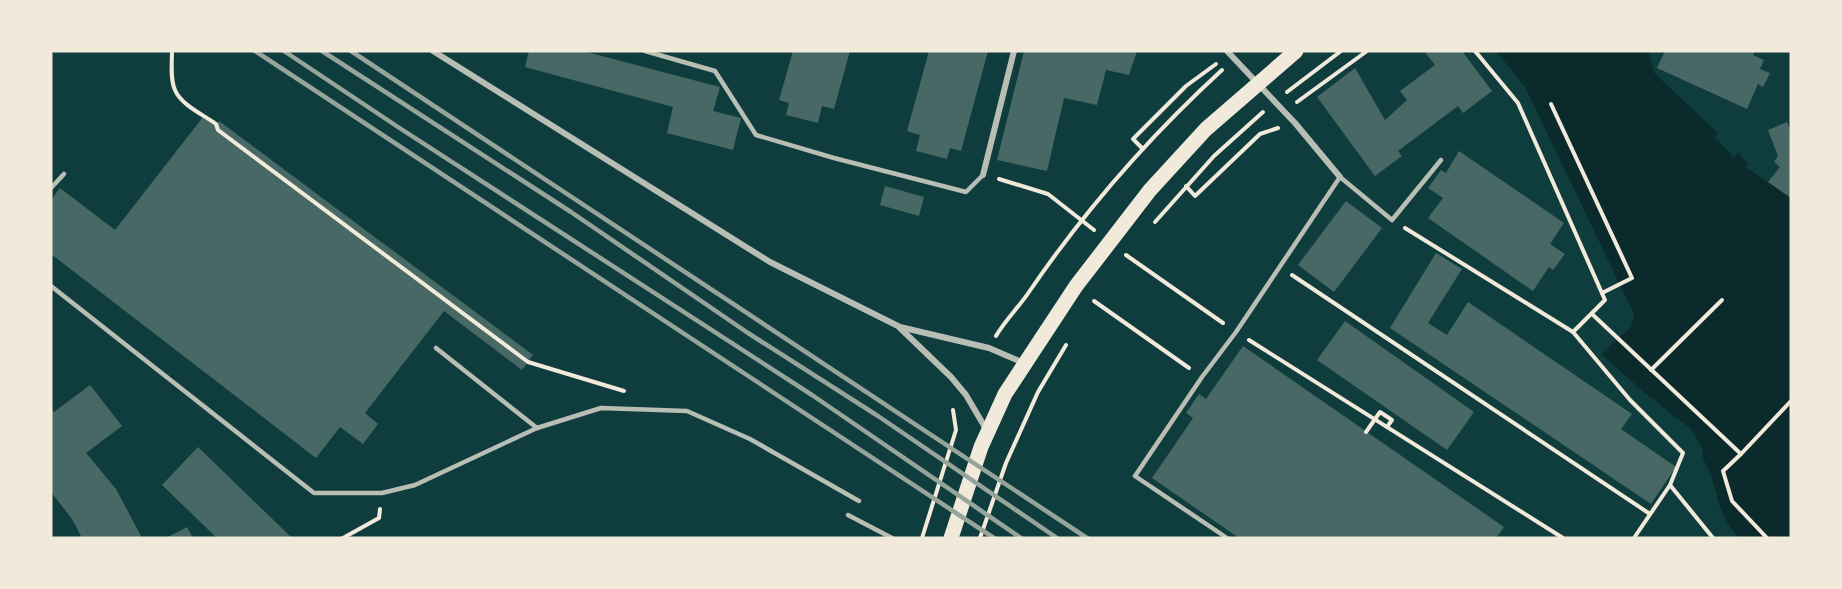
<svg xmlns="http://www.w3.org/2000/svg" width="1842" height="589" viewBox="0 0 1842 589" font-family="'Source Serif 4',serif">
	<rect width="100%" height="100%" fill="#0f3d3e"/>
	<path fill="#0a2a2b" d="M1496,51H1648L1655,74L1718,133L1715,138L1734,157L1738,153L1748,164L1746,167L1791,198V538H1740C1718,517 1719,498 1710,473C1707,465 1701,459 1703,450L1691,429L1645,393L1601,354L1631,327L1634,314L1525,87Z"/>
	<g fill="#486865">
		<path d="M529,51H583L720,87L713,111L741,118L733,150L667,133L673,107L525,67Z"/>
		<path d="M793,51H850L834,109L822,106L818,123L786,115L789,103L779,100Z"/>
		<path d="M929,51H988L961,151L950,148L947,159L916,151L920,135L907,131Z"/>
		<path d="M1024,51H1137L1129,75L1106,70L1097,105L1064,98L1047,171L997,160Z"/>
		<path d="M1424,51H1462L1492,91L1463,113L1458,106L1398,151L1402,156L1375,176L1317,97L1355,68L1385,120L1407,100L1400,91L1435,65Z"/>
		<path d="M1665,51H1755L1753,55L1764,60L1760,69L1770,73L1763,87L1758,84L1747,109L1657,68Z"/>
		<path d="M203,117L215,126L219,121L533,355L522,370L444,311L365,413L378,424L363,444L340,427L316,458L51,254V200L60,188L115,230Z"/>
		<path d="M1787,122L1791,132V198L1768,182L1780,167L1774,162L1778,156L1768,130Z"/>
		<path d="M1459,151L1564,223L1550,244L1565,254L1553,270L1549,267L1533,291L1428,218L1443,198L1428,188L1441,170L1446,173Z"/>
		<path d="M885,186L924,197L919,216L880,205Z"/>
		<path d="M1346,201L1382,228L1334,292L1298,265Z"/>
		<path d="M1436,253L1462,269L1428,323L1447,335L1468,302L1632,414L1621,429L1676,467L1651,504L1390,328Z"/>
		<path d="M1345,321L1474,412L1447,450L1317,360Z"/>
		<path d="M1243,346L1504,527L1496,538H1239L1152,478L1193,418L1186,413L1199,394L1206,399Z"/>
		<path d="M90,385L122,426L86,453L116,489L142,538H82L72,519L51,492V408L54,412Z"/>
		<path d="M198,447L292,538H217L162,485Z"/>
		<path d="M187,527L193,538H166Z"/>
	</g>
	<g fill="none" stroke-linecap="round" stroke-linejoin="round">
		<g stroke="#f1e9da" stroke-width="4">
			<path d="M172,51C172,63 170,79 175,90C181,105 204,115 216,124L218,130L528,362L624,391"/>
			<path d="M1475,51L1518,103L1605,300L1573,332"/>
			<path d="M1287,92L1341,51"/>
			<path d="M1297,102L1367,51"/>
			<path d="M1551,104L1632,278L1602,293"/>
			<path d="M1142,148L1133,139L1186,86L1216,64"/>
			<path d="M999,179L1048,194L1094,230"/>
			<path d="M1186,186L1195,196L1260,134L1278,128"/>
			<path d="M1155,222L1214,156L1263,112"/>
			<path d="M1405,228L1573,332L1630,400L1683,453L1670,485L1634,538"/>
			<path d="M1126,255L1223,323"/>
			<path d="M1292,275L1650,514"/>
			<path d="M1094,301L1189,368"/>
			<path d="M1592,314L1741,454L1723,471L1732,501L1767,538"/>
			<path d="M996,336C1006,319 1019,307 1029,292C1085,210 1149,137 1222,70"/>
			<path d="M1249,340L1563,538"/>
			<path d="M1651,370L1722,300"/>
			<path d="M1366,432L1380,412L1392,420L1387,427"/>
			<path d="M1741,454L1791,401"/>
			<path d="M1670,485L1713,538"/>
			<path d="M343,538L379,518L380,509"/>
			<path d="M922,538L956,430L953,410"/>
			<path d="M980,538L1006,463L1038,392L1066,345"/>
		</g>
		<g stroke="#b8beb3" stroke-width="4.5">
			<path d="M645,51L715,71L756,135L834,158L966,192L983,175"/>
			<path d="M51,188L64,174"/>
			<path d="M51,286L314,493H382L415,485L537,428L601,408L687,411L750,439L859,501"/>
			<path d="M436,348L537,428"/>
			<path d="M848,515L892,538"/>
			<path d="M1227,538L1135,476L1202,377L1236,332L1340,177L1392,220L1441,160"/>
		</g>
		<g stroke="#b8beb3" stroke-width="6">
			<path d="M433,51L770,262L900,327L989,348L1024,363"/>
			<path d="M1227,51L1295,123L1340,177"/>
			<path d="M983,175L1014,51"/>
			<path d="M900,328L951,377L966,395L986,429"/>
		</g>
		<path stroke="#f1e9da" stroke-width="15" d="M951,538L981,447L1005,394L1076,286L1150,190L1206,129L1296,51"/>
		<g stroke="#97a49c" stroke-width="4.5">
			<path d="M255,51L994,538"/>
			<path d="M284,51L398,127L812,395L1021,538"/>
			<path d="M322,51L571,212L748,333L878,416L1057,538"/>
			<path d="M351,51L1087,538"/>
		</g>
	</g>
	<rect width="1842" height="589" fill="none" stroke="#f1e9da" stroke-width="105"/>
</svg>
